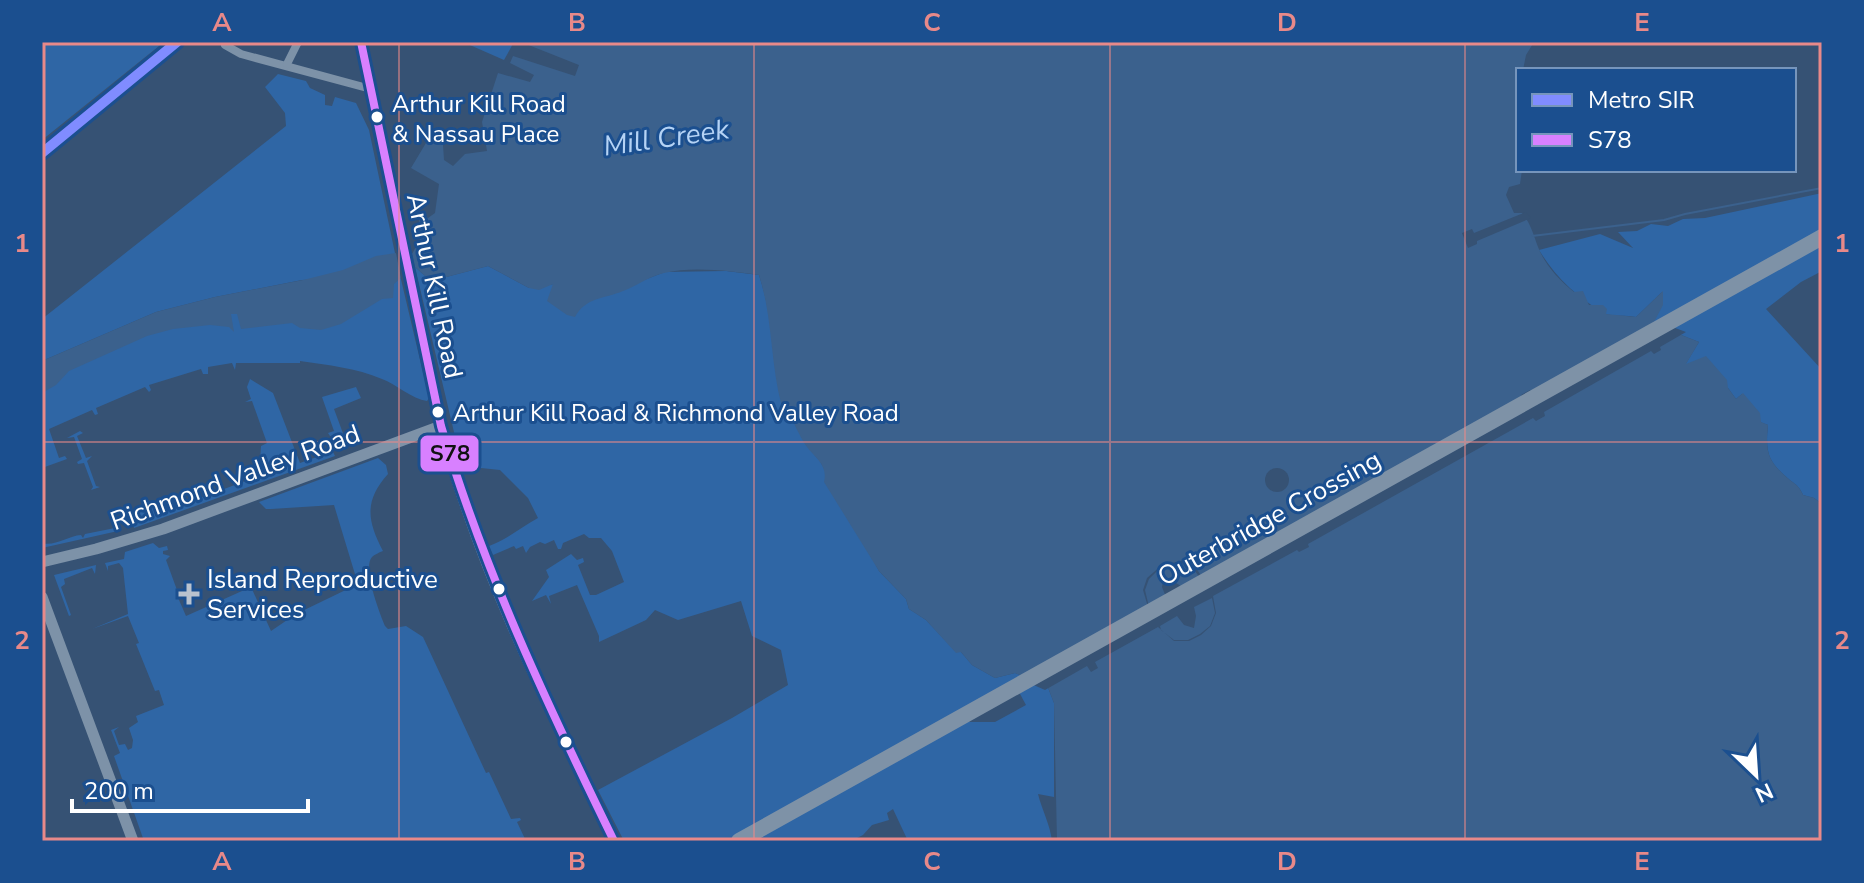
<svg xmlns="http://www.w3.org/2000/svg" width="1864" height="883" viewBox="0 0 1864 883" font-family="'Nunito Sans',sans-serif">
	<rect width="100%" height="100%" fill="#365274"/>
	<g fill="#2f66a5" fill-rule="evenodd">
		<path d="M42,42H164L42,140Z"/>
		<path d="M463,42H514L504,60Z"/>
		<path d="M278,74L306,81L310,88L325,95V105L332,106L335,97L356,103L369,130L396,258L328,279L302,280L215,297L156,312L42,361V319L286,126L285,113L265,87Z"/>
		<path d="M1822,193V271L1801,282L1766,309L1822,370V504L1814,498L1803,495C1800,488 1797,485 1791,481C1768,462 1765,454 1768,425L1760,422L1742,394L1736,399L1728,388L1685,365L1699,342L1653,324L1662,292L1636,317C1627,315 1611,317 1604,313C1577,297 1556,278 1539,250L1600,234L1633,248L1618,232L1637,231L1651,224L1668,226L1683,219L1705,218Z"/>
		<path d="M488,266L529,288L554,284L580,307L589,301L665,272L726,271L759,275C781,342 769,405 820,461L879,571L906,599L909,609L926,620L956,652H961L972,665L995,678L1015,673L1047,685L1054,703V797L1038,794C1042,810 1050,824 1052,841H908L893,809L887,813L889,820L872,825L863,835L851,841H624L598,790L732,718L788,685L781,650L752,636L741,601L678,620L655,610L646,620L599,642V636L577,585L549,596L551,604L546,595L532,601L549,577L546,570L571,554L577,560L583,558L584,562L578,565L590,595H596L624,582L612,551L601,538H589L584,534L563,543L561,549H558L554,540L545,544L540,542L530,547L526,553L523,546L516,549L514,546L493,555L489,546C507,540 521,527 538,518L528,498L500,470L462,466L415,267L431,281ZM1019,692L1026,705L995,722H968Z"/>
		<path d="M399,271L429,398L427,401C412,399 396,384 382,379C356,368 328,365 300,361V363H236L235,370L232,363L208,367V374H203L201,369L149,385L151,390L149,392L145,387L96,408L98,414L95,415L92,410L49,429L59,458L65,456L67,459L42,468V377L136,335L230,314L258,313Z"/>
		<path d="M250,379L273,393L300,463L331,452L330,446L335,456L134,528L131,515L162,503L166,510L208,495L207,488L211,494L253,478L250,470L260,461L261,446L267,443L252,401L245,402L251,399L247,387Z"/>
		<path d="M356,387L361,398L334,409L344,436L337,438L335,435L330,436L328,433L334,431L322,397Z"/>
		<path d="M80,431L83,433L77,436L86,458L92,456L87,461L96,486L100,487L91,490L93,487L84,463L78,464L77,462L82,459L74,437L67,438Z"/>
		<path d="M378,458L386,465L388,474C364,501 367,520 383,551C380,552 374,555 372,557C362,568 380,614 385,626L388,629L406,626L423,637L486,773L489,772L511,819L520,818L521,820L517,822L526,841H144L114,756L120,753L111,730L119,727L114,731L119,745L125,744L128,750L132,748L133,740L129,728L138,722L136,716L164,705L159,690L155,691L136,644L139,643L128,616L92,629L128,614L123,568L119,563L108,566V571L105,563L124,559L125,552L153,543L159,548L167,546L168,550L163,551V554L170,556L166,560L177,590L176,593L186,616L251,587L271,631L296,614L358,584L334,505L271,509H266L259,502Z"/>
		<path d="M115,528L118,531L42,548V543C54,547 68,536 81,535L83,538L85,534Z"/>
		<path d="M96,565L95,574L92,568L64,579L65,584L61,587L71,615L69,616L54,575Z"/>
	</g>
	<g fill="#3b618d">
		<path d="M521,42H1534L1526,55L1523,70H1518V170H1522L1520,184L1509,187L1506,195L1514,213H1522C1531,224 1533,234 1538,247C1545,265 1559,280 1574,292L1583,291L1589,305H1603L1607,309L1606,314L1636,317L1663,291V305L1653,324L1699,342L1686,364L1706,356L1727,380L1728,388L1736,399L1743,393L1760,413L1761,422L1768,425C1765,454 1768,462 1791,481C1797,485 1800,488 1803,495L1814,498L1822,504V841H1057L1054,703L1047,685L1015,673L995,678L972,665L961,652L956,653L926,620L909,609L906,599L879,571L824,482C828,465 816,459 807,447C799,436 794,422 787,410L782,407C770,363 773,318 759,275C731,271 692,266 664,273C649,276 637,286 623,291C604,299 586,297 575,317L567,315L547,301L553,284L539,290L529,288L488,266L431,281L415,267L412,254L420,239L419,213L428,218L435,213L439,184L411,168L432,133L443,145L444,160L453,166L465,154L487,151L482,122L498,73L530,82L534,75L510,63L513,56L575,76L579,65Z"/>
		<path d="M396,253L401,278L394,284L393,298L382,299L341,324L321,330L300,328L292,323L241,329L237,314H231L234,332L229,327L210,325L173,329L147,336L69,371L56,385L42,393V361L156,312L215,297L303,280L343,270L376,256Z"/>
	</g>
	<g fill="#365274" fill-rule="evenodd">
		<path d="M1526,212L1531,218L1477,241V244L1468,248L1462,233L1472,229L1474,233Z"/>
		<path d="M1659,322L1686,332L1660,347L1661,350L1654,354L1651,351L1544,412L1545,416L1536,421L1533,418L1308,544L1309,547L1299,552L1297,550L1213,596L1216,613L1211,626L1201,635L1189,641H1174L1158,627L1095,662L1098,668L1091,672L1087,666L1045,690L1020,679L1148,607L1143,590L1147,578L1162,565L1182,561L1196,568L1202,577L1523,398L1521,395L1530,390L1532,392ZM1172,563L1190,564L1200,578L1181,586L1164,576L1162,587L1166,597L1149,607L1145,590L1149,579L1162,566ZM1212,598L1215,613L1210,626L1200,634L1188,640H1174L1161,630L1160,626L1177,616L1184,625L1194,628L1196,616L1194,607Z"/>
		<circle cx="1277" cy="480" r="12"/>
	</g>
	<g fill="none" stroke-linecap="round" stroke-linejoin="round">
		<path stroke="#3b618d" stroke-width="2" d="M1532,236L1664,220L1685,214L1822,188"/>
		<g stroke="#7d92a8" stroke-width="8">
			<path d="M225,45L241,54L371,89"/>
			<path d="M287,64L298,42"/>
		</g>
		<g stroke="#7d92a8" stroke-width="11">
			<path d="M361,42L441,426C480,571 548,706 614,841"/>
			<path d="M42,562L96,549L163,529L441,426"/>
			<path d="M42,597L133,841"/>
		</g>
		<path stroke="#7e92a7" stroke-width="16" d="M739,841L1822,237"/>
		<g stroke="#1b4f8f" stroke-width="14">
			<path id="bus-1" d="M361,42L441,426C484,571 548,706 614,841"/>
		</g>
		<use href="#bus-1" stroke="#d880ff" stroke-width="8"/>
		<g stroke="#1b4f8f" stroke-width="16">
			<path id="metro-1" d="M42,153L177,42"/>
		</g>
		<use href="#metro-1" stroke="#808cff" stroke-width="10"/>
	</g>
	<path fill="none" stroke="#e88989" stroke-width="2" stroke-opacity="0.55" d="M399,42V841M754,42V841M1110,42V841M1465,42V841M42,442H1822"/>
	<g fill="#fff" stroke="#1b4f8f" stroke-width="3">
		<circle cx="377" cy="117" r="7"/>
		<circle cx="438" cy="412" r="7"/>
		<circle cx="499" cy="589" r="7"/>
		<circle cx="566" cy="742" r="7"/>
	</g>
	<path fill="#b9c2ce" stroke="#1b4f8f" stroke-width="3" d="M185 582h8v8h8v8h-8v8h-8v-8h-8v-8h8z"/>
	<g text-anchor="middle" stroke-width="6" stroke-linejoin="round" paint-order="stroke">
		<g font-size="24" fill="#fff" stroke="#1b4f8f" text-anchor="start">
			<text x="392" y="112">Arthur Kill Road<tspan x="392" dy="30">&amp; Nassau Place</tspan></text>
			<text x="453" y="421">Arthur Kill Road &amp; Richmond Valley Road</text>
		</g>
		<g font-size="26" fill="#fff" stroke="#1b4f8f">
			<text transform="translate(435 286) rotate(78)" y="9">Arthur Kill Road</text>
			<text transform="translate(235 477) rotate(-20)" y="9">Richmond Valley Road</text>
			<text transform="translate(1269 518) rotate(-29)" y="9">Outerbridge Crossing</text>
		</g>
		<g font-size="26" fill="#fff" stroke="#1b4f8f" text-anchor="start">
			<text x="207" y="588">Island Reproductive<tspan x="207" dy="30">Services</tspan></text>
		</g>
		<g font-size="28" font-style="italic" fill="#b5d3f5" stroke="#1b4f8f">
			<text transform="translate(666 137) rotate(-8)" y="10">Mill Creek</text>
		</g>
	</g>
	<rect stroke="#1b4f8f" stroke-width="3" x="419" y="434" width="61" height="39" rx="8" fill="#d880ff"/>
	<g font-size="22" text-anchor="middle" font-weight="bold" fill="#111">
		<text x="450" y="461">S78</text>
	</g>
	<rect width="1864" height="883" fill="none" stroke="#1b4f8f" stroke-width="88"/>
	<rect x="1516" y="68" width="280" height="104" fill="#1b4f8f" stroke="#7695bc" stroke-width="2"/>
	<rect x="1532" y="94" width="40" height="12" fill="#808cff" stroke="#7695bc" stroke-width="2"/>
	<text x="1588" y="108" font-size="24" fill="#ffffff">Metro SIR</text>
	<rect x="1532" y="134" width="40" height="12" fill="#d880ff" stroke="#7695bc" stroke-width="2"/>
	<text x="1588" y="148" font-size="24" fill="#ffffff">S78</text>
	<g transform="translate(1756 775) rotate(155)" stroke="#1b4f8f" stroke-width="6" paint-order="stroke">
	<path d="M0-6L14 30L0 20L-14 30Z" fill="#ffffff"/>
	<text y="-12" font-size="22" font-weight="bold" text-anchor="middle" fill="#ffffff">N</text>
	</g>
	<path d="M72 799v12h236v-12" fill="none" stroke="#ffffff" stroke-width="4"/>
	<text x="84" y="799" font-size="24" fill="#ffffff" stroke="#1b4f8f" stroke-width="6" paint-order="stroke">200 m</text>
	<rect x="44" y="44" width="1776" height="795" fill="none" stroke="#e88989" stroke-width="3"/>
	<g font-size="26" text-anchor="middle" font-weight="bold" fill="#e88989">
		<text x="222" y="31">A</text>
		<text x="577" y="31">B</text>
		<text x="932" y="31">C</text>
		<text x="1287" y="31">D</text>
		<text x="1642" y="31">E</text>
		<text x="22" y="252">1</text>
		<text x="1842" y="252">1</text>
		<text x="22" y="649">2</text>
		<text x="1842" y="649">2</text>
		<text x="222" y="870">A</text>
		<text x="577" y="870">B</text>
		<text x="932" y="870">C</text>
		<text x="1287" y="870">D</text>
		<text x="1642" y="870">E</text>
	</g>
</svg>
